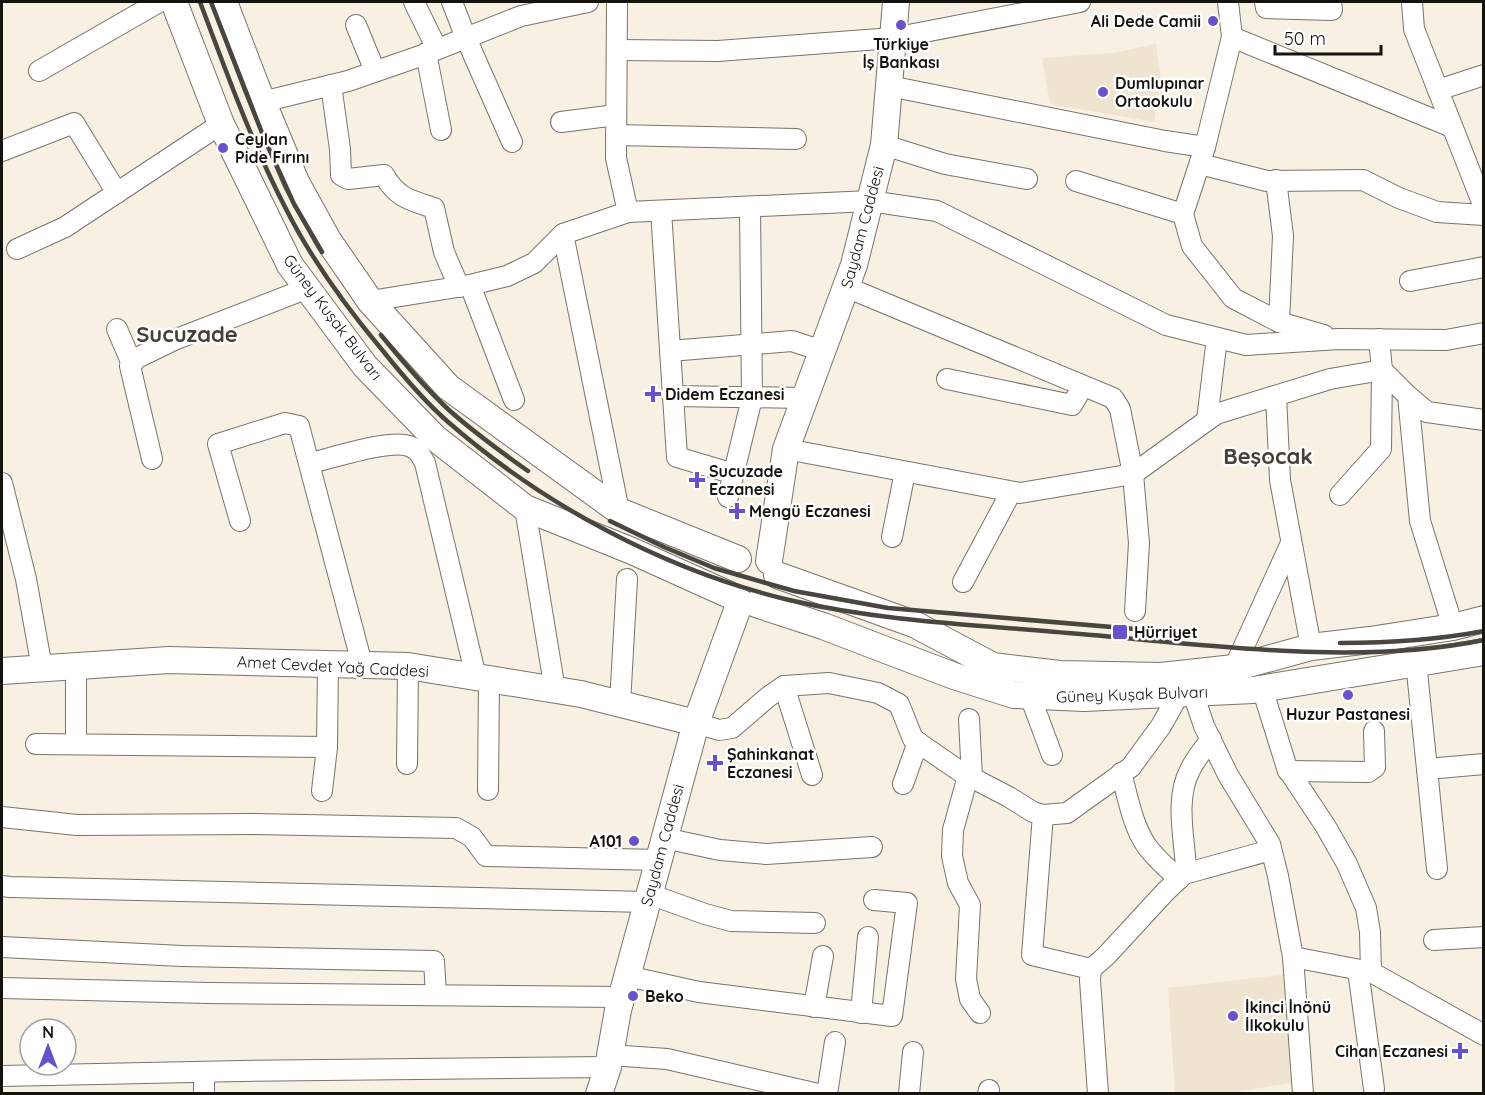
<svg xmlns="http://www.w3.org/2000/svg" width="1485" height="1095" viewBox="0 0 1485 1095" font-family="Quicksand,sans-serif">
	<rect width="100%" height="100%" fill="#f7f0e3"/>
	<g fill="#eee4d0">
		<path d="M1156,44L1161,80L1154,122L1050,104L1042,58L1114,53Z"/>
		<path d="M1289,974L1303,1081L1228,1093H1175L1168,988Z"/>
	</g>
	<g fill="none" stroke-linecap="round" stroke-linejoin="round">
		<g stroke="#7a7468" stroke-width="22">
			<g id="minor">
				<path d="M414,2L437,49"/>
				<path d="M452,2L466,38L512,142"/>
				<path d="M617,2L616,158L628,212"/>
				<path d="M1228,2L1232,37L1205,147L1183,214L1192,246L1233,298L1279,322L1324,335"/>
				<path d="M1265,2L1266,8L1332,10L1331,2"/>
				<path d="M1412,2L1414,29L1484,207"/>
				<path d="M356,25L375,71"/>
				<path d="M1232,37L1452,127"/>
				<path d="M617,50L718,51L893,38L1080,2"/>
				<path d="M426,53L441,130"/>
				<path d="M39,71L159,2"/>
				<path d="M331,85L340,149L341,175L348,179L384,175C397,198 410,200 434,208L444,252L459,287"/>
				<path d="M889,86L1165,141L1205,147"/>
				<path d="M1438,90L1484,75"/>
				<path d="M262,102L348,81L423,55L521,16L588,2"/>
				<path d="M561,122L616,115"/>
				<path d="M616,135L796,139"/>
				<path d="M884,145L945,164L1027,179"/>
				<path d="M2,151L74,123L117,193"/>
				<path d="M1200,164L1267,181L1363,180L1399,198L1437,212L1484,215"/>
				<path d="M1276,180L1283,236L1279,322"/>
				<path d="M1076,181L1183,214"/>
				<path d="M661,211L677,457L734,474"/>
				<path d="M563,234L619,511"/>
				<path d="M17,249L65,227L221,124"/>
				<path d="M1410,281L1484,267"/>
				<path d="M470,285L514,400"/>
				<path d="M846,287L1113,398L1120,409L1133,474L1139,543L1135,611"/>
				<path d="M370,301L470,285L507,276L534,263L563,234L628,212L870,201L937,211L1166,325L1246,345L1339,339L1446,340L1484,333"/>
				<path d="M117,329L132,364"/>
				<path d="M670,351L792,341L822,351"/>
				<path d="M1382,370L1408,396L1420,521L1453,627"/>
				<path d="M947,379L1072,405L1083,386"/>
				<path d="M673,396L805,398"/>
				<path d="M1276,396L1280,480L1311,647"/>
				<path d="M1408,396L1427,412L1484,420"/>
				<path d="M1207,420L1217,338"/>
				<path d="M786,449L1020,493L1133,474L1216,414L1330,379L1382,370L1379,339"/>
				<path d="M152,459L130,366L137,358L174,340L308,288"/>
				<path d="M310,463C333,458 389,439 409,446C418,449 421,456 425,463L476,677"/>
				<path d="M2,483L26,579L42,668"/>
				<path d="M1340,495L1381,449L1382,370"/>
				<path d="M728,497L752,398L750,207"/>
				<path d="M525,508L555,690"/>
				<path d="M240,521L218,444L285,423L299,426L362,664"/>
				<path d="M892,537L905,472"/>
				<path d="M963,582L1011,492"/>
				<path d="M1416,662L1427,769"/>
				<path d="M76,666V744"/>
				<path d="M1234,668L1291,543"/>
				<path d="M784,686L812,775"/>
				<path d="M1262,688L1287,768L1326,827L1347,864L1366,908L1370,932L1371,972"/>
				<path d="M1193,693L1204,726L1228,775L1270,844L1278,876L1293,957L1303,1094"/>
				<path d="M1030,696L1052,755"/>
				<path d="M620,704L627,579"/>
				<path d="M969,719L972,778"/>
				<path d="M696,723L719,730L732,728L768,697L784,686L829,683L878,693L899,704L913,739L961,772L1009,797L1033,812L1043,815L1067,813L1131,767L1161,726L1179,694"/>
				<path d="M36,744L327,747"/>
				<path d="M407,764L408,666"/>
				<path d="M1288,771L1368,772L1375,767L1374,731"/>
				<path d="M1121,773C1128,797 1132,824 1146,845C1155,858 1167,868 1179,879"/>
				<path d="M968,776L953,830L952,856L958,883L970,905L966,979L970,999L980,1013"/>
				<path d="M903,784L918,742"/>
				<path d="M488,790L489,679"/>
				<path d="M322,791L327,747L328,663"/>
				<path d="M1043,815L1032,955L1091,969"/>
				<path d="M2,817L77,825L254,824L456,828L472,837L486,856L658,860"/>
				<path d="M664,838L720,850L766,854L872,847"/>
				<path d="M1437,869L1427,769L1484,764"/>
				<path d="M1184,874L1271,850"/>
				<path d="M2,886L10,887L647,902"/>
				<path d="M649,894L705,914L731,921L815,923"/>
				<path d="M1434,940L1484,937"/>
				<path d="M2,947L182,956L434,961L436,995"/>
				<path d="M1293,957L1371,972L1484,1035"/>
				<path d="M1358,970L1374,1089"/>
				<path d="M627,976L699,992L892,1016L907,903L874,900"/>
				<path d="M2,988L208,993L621,997"/>
				<path d="M814,1007L823,956"/>
				<path d="M861,1013L868,937"/>
				<path d="M610,1055L667,1059L818,1094"/>
				<path d="M204,1072V1094"/>
				<path d="M2,1076L241,1071L608,1067"/>
				<path d="M827,1094L835,1042"/>
				<path d="M909,1094L913,1052"/>
				<path d="M988,1094L989,1090"/>
				<path d="M1098,1094L1090,980L1091,969L1106,956L1166,891L1184,874L1186,867C1184,837 1175,798 1190,770C1195,759 1204,749 1211,739"/>
			</g>
		</g>
		<g stroke="#7a7468" stroke-width="28">
			<g id="major">
				<path d="M174,2L221,124L290,265L365,366L435,438L525,508L632,551L734,597"/>
				<path d="M224,2L256,86L296,182L328,240L370,301L448,387L619,511L738,559"/>
				<path d="M769,561L786,449L854,265L884,145L896,2"/>
				<path d="M777,575L914,624L993,666L1060,674L1161,676L1234,668L1311,647L1370,640L1453,627L1484,619"/>
				<path d="M756,604L823,626L954,676L1014,695L1084,698L1253,690L1484,652"/>
				<path d="M2,671L169,660L408,666L581,694L696,723"/>
				<path d="M599,1094L608,1067L618,1010L696,723L740,602"/>
			</g>
		</g>
		<use href="#minor" stroke="#fff" stroke-width="20"/>
		<use href="#major" stroke="#fff" stroke-width="26"/>
		<g stroke="#49463f" stroke-width="4.5">
			<path d="M200,2C226,71 251,141 285,207C311,259 346,307 383,351C403,376 423,400 447,421C543,505 664,570 789,600C884,622 983,625 1080,634C1210,645 1356,666 1484,640"/>
			<path d="M211,2L264,138L294,204L322,252"/>
			<path d="M381,335C403,362 425,388 450,411C475,433 501,452 528,471"/>
			<path d="M610,521L664,547L714,568L794,591L888,608L1194,634"/>
			<path d="M1340,643C1389,643 1436,640 1484,631"/>
		</g>
	</g>
	<g fill="#6851ca" stroke="#fff" stroke-width="2">
		<circle cx="1213" cy="21" r="6"/>
		<circle cx="901" cy="25" r="6"/>
		<circle cx="1103" cy="92" r="6"/>
		<circle cx="223" cy="148" r="6"/>
		<path d="M650 385h6v6h6v6h-6v6h-6v-6h-6v-6h6z"/>
		<path d="M694 471h6v6h6v6h-6v6h-6v-6h-6v-6h6z"/>
		<path d="M734 502h6v6h6v6h-6v6h-6v-6h-6v-6h6z"/>
		<rect x="1112" y="624" width="16" height="16" rx="3"/>
		<circle cx="1348" cy="695" r="6"/>
		<path d="M712 754h6v6h6v6h-6v6h-6v-6h-6v-6h6z"/>
		<circle cx="634" cy="841" r="6"/>
		<circle cx="633" cy="996" r="6"/>
		<circle cx="1233" cy="1016" r="6"/>
		<path d="M1457 1042h6v6h6v6h-6v6h-6v-6h-6v-6h6z"/>
	</g>
	<g text-anchor="middle" stroke-width="5" stroke-linejoin="round" paint-order="stroke">
		<g font-size="16" font-weight="bold" fill="#15130e" stroke="#fff" text-anchor="start">
			<text x="1201" y="27" text-anchor="end">Ali Dede Camii</text>
			<text x="901" y="50" text-anchor="middle">Türkiye<tspan x="901" dy="18">İş Bankası</tspan></text>
			<text x="1115" y="89">Dumlupınar<tspan x="1115" dy="18">Ortaokulu</tspan></text>
			<text x="235" y="145">Ceylan<tspan x="235" dy="18">Pide Fırını</tspan></text>
			<text x="665" y="400">Didem Eczanesi</text>
			<text x="709" y="477">Sucuzade<tspan x="709" dy="18">Eczanesi</tspan></text>
			<text x="749" y="517">Mengü Eczanesi</text>
			<text x="1134" y="638">Hürriyet</text>
			<text x="1348" y="720" text-anchor="middle">Huzur Pastanesi</text>
			<text x="727" y="760">Şahinkanat<tspan x="727" dy="18">Eczanesi</tspan></text>
			<text x="622" y="847" text-anchor="end">A101</text>
			<text x="645" y="1002">Beko</text>
			<text x="1245" y="1013">İkinci İnönü<tspan x="1245" dy="18">İlkokulu</tspan></text>
			<text x="1448" y="1057" text-anchor="end">Cihan Eczanesi</text>
		</g>
		<g font-size="16" fill="#15130e" stroke="#fff">
			<text transform="translate(862 227) rotate(-75)" y="6">Saydam Caddesi</text>
			<text transform="translate(333 317) rotate(53)" y="6">Güney Kuşak Bulvarı</text>
			<text transform="translate(333 666) rotate(3)" y="6">Amet Cevdet Yağ Caddesi</text>
			<text transform="translate(1132 694) rotate(-2)" y="6">Güney Kuşak Bulvarı</text>
			<text transform="translate(662 845) rotate(-75)" y="6">Saydam Caddesi</text>
		</g>
		<g font-size="22" font-weight="bold" fill="#454035" stroke="#fff">
			<text x="187" y="342">Sucuzade</text>
			<text x="1268" y="464">Beşocak</text>
		</g>
	</g>
	<rect width="1485" height="1095" fill="none" stroke="#15130e" stroke-width="6"/>
	<g transform="translate(48 1047)"><circle r="28" fill="#ffffff" stroke="#a1a19f" stroke-width="1.5"/>
	<path d="M0-4.5L10 22L0 15L-10 22Z" fill="#6851ca"/>
	<text y="-9" font-size="16" font-weight="bold" text-anchor="middle" fill="#15130e">N</text>
	</g>
	<path d="M1275 45v9h106v-9" fill="none" stroke="#15130e" stroke-width="3"/>
	<text x="1284" y="45" font-size="18" fill="#15130e" stroke="#ffffff" stroke-width="4.5" paint-order="stroke">50 m</text>
</svg>
